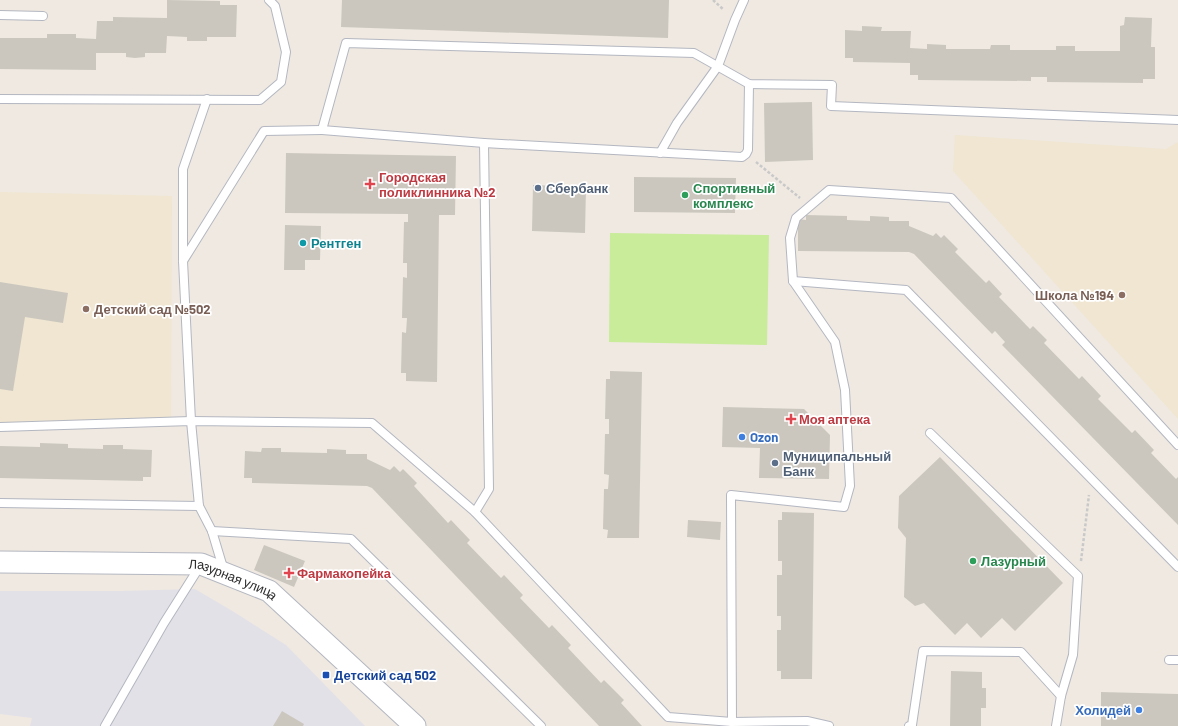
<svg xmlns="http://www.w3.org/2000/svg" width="1178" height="726" viewBox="0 0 1178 726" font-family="Barlow,sans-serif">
	<rect width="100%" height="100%" fill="#efe9e1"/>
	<path fill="#e3e1e8" d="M195,589L234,612L286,645L365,726H30L32,718L0,714V591H120Z"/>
	<g fill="#f0e6d1">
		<path d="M955,135L1166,149L1178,142V419L953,171Z"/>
		<path d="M0,192L172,196L171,424L0,422Z"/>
	</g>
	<path fill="#c9ec9a" d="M610,233L769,235L767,345L609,342Z"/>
	<g fill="#cbc7bf">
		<path d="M167,0L220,1V5H237L236,37H207V41H187V37L167,36L166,53H145V57L135,58L126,57V53H96V70L0,69V38H47V34H76V38L96,39L97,21H113V17L167,18Z"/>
		<path d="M342,0H669L668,38L341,27Z"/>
		<path d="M1125,17L1152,18L1151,47H1155V79H1143V83L1047,82V77H1031V81L918,80V75H910V63L853,62V58H845V30L862,31V26L882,27L881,31H911L910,48L927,49V44L946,45V49H990L991,45H1010V50H1056V46H1075V51H1120V26L1124,25Z"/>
		<path d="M812,102L813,160L765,162L764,103Z"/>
		<path d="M286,153L456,156L455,215H439L437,382L406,381V373H401L402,332L406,333L407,318H402L403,277L407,278V263H403L404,222H408V214L285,213Z"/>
		<path d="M634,177L736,178L735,213L634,212Z"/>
		<path d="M533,185L586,187L585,233L532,231Z"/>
		<path d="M806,215L847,216V220L870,221V216L889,217V221H909V226L933,236L936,233L941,238L944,235L958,249L955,252L986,283L989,280L1002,294L999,297L1030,329L1033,326L1047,340L1044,343L1079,379L1082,376L1101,396L1098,399L1132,433L1135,430L1154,450L1151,453L1176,479L1178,477V525L1002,345L1005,342L995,331L992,334L914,254L909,252L798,251V219L806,220Z"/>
		<path d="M285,225L321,226L320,260H305V270H284Z"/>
		<path d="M0,282L68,293L63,323L25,317L13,391L0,389Z"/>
		<path d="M610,371L642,372L639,538H607L608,530L603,529L604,489H608L609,475L604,474L605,434H609V419H605L606,379H610Z"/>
		<path d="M723,407L804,409L830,435L829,479L759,478L760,448L722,447Z"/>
		<path d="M40,443L68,444V448L103,449V445H123V449L152,450L151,477H143V481L0,478V446L40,447Z"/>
		<path d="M262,448H281V452L327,453V449L346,450V454H367V459L390,470L394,466L400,472L403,469L417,483L414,486L448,523L451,520L470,540L467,543L501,578L504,575L523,595L520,598L549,628L552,625L571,645L568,648L601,683L604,680L624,700L621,703L642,726H599L372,488L367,486L252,483V478H244L245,451L261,452Z"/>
		<path d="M940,457L1063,583L1015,631L1002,618L981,638L967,623L955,635L924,603L915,606L904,597L906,538L898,528L899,496Z"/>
		<path d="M782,512L814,513L812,679H781V671H777V630H781V616H777V575H782V561H778V520H782Z"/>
		<path d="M688,520L721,522L720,540L687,537Z"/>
		<path d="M264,545L305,561L294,587L254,570Z"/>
		<path d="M951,671L982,672V688H986V708H981V726H950Z"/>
		<path d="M1101,692L1178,694V726H1101Z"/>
		<path d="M282,711L304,724L303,726H273Z"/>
	</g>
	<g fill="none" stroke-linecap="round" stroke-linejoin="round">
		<g stroke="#b4b7c1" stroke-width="10">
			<g id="service">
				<path d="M0,15L43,16"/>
				<path d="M0,99L260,100L281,82L286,52L275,6L269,0"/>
				<path d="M207,99L183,169V261L191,421L199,506L212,531L224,571"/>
				<path d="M484,143L742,157L746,154L748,150L749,84"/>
				<path d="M660,153L677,123L718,66L735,20L744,0"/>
				<path d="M183,261L264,131L322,130"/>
				<path d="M793,281L906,290L1178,567"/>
				<path d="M0,427L191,421L372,423L475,512L668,717L732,722L807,721L829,726"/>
				<path d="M930,433L1078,576L1073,655L1061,696L1056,726"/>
				<path d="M0,503L199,506"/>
				<path d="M475,512L489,489L484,143L322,130L346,43L694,53L749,84L832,85L831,106L1178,120"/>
				<path d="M212,531L351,539L541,726"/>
				<path d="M1169,660H1178"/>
				<path d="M732,722L731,495L844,507L850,486L845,390L835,342L793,281L790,238L796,218L829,190L951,198L1178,445"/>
				<path d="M105,726L164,623L200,566"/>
				<path d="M909,726L912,725L923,651L1021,652L1061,696"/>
			</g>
		</g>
		<g stroke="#b4b7c1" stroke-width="23">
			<g id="tertiary">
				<path id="s1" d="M0,562L201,564L269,591L415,726"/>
			</g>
		</g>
		<g stroke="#c9c9c9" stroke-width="2.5" stroke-dasharray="3 2" stroke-linecap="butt">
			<path d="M713,0L724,10"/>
			<path d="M756,162L800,198"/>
			<path d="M1081,561L1089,495"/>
		</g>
		<use href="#service" stroke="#fff" stroke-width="8"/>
		<use href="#tertiary" stroke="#fff" stroke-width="21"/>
	</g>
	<g fill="#e0444e" stroke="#fff" stroke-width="1.5">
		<path d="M368 178h4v4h4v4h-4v4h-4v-4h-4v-4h4z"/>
		<path d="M789 413h4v4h4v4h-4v4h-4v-4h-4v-4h4z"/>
		<path d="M287 567h4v4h4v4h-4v4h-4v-4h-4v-4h4z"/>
	</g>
	<g fill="#5c6f8a" stroke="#fff" stroke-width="1.5">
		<circle cx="538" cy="188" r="4"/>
		<circle cx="775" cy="463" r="4"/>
	</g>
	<g fill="#2e9e5b" stroke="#fff" stroke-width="1.5">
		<circle cx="685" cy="195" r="4"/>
		<circle cx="973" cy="561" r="4"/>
	</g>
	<circle fill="#0f9aa8" stroke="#fff" stroke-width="1.5" cx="303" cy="243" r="4"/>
	<g fill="#8d6e63" stroke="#fff" stroke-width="1.5">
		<circle cx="1122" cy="295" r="4"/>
		<circle cx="86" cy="309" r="4"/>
	</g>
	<g fill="#3f7fe0" stroke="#fff" stroke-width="1.5">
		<circle cx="742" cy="437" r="4"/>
		<circle cx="1139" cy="710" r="4"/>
	</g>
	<rect fill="#1a4fb4" stroke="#fff" stroke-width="1.5" x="322" y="671" width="8" height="8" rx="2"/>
	<g text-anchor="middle" stroke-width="3.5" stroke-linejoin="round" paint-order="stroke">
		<g font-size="13" font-weight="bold" fill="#be3a42" stroke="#fff" text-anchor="start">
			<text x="379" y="182">Городская<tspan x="379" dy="15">поликлинника №2</tspan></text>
			<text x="799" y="424">Моя аптека</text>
			<text x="297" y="578">Фармакопейка</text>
		</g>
		<g font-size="13" font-weight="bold" fill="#4e5e75" stroke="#fff" text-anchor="start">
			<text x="546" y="193">Сбербанк</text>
			<text x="783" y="461">Муниципальный<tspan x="783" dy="15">Банк</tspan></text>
		</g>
		<g font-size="13" font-weight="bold" fill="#27864d" stroke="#fff" text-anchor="start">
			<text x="693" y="193">Спортивный<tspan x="693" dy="15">комплекс</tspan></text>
			<text x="981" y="566">Лазурный</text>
		</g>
		<g font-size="13" font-weight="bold" fill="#0d838f" stroke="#fff" text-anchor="start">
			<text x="311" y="248">Рентген</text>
		</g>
		<g font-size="13" font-weight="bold" fill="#785e54" stroke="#fff" text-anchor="end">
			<text x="1114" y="300">Школа №194</text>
			<text x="94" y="314" text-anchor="start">Детский сад №502</text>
		</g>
		<g font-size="13" font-weight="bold" fill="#366cbe" stroke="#fff" text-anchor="start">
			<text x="750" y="442">Ozon</text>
			<text x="1131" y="715" text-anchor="end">Холидей</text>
		</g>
		<g font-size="13" fill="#2e2e2e" stroke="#fff">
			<text dy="5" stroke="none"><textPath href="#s1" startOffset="236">Лазурная улица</textPath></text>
		</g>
		<g font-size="13" font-weight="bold" fill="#164399" stroke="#fff" text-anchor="start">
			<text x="334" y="680">Детский сад 502</text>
		</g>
	</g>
</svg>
